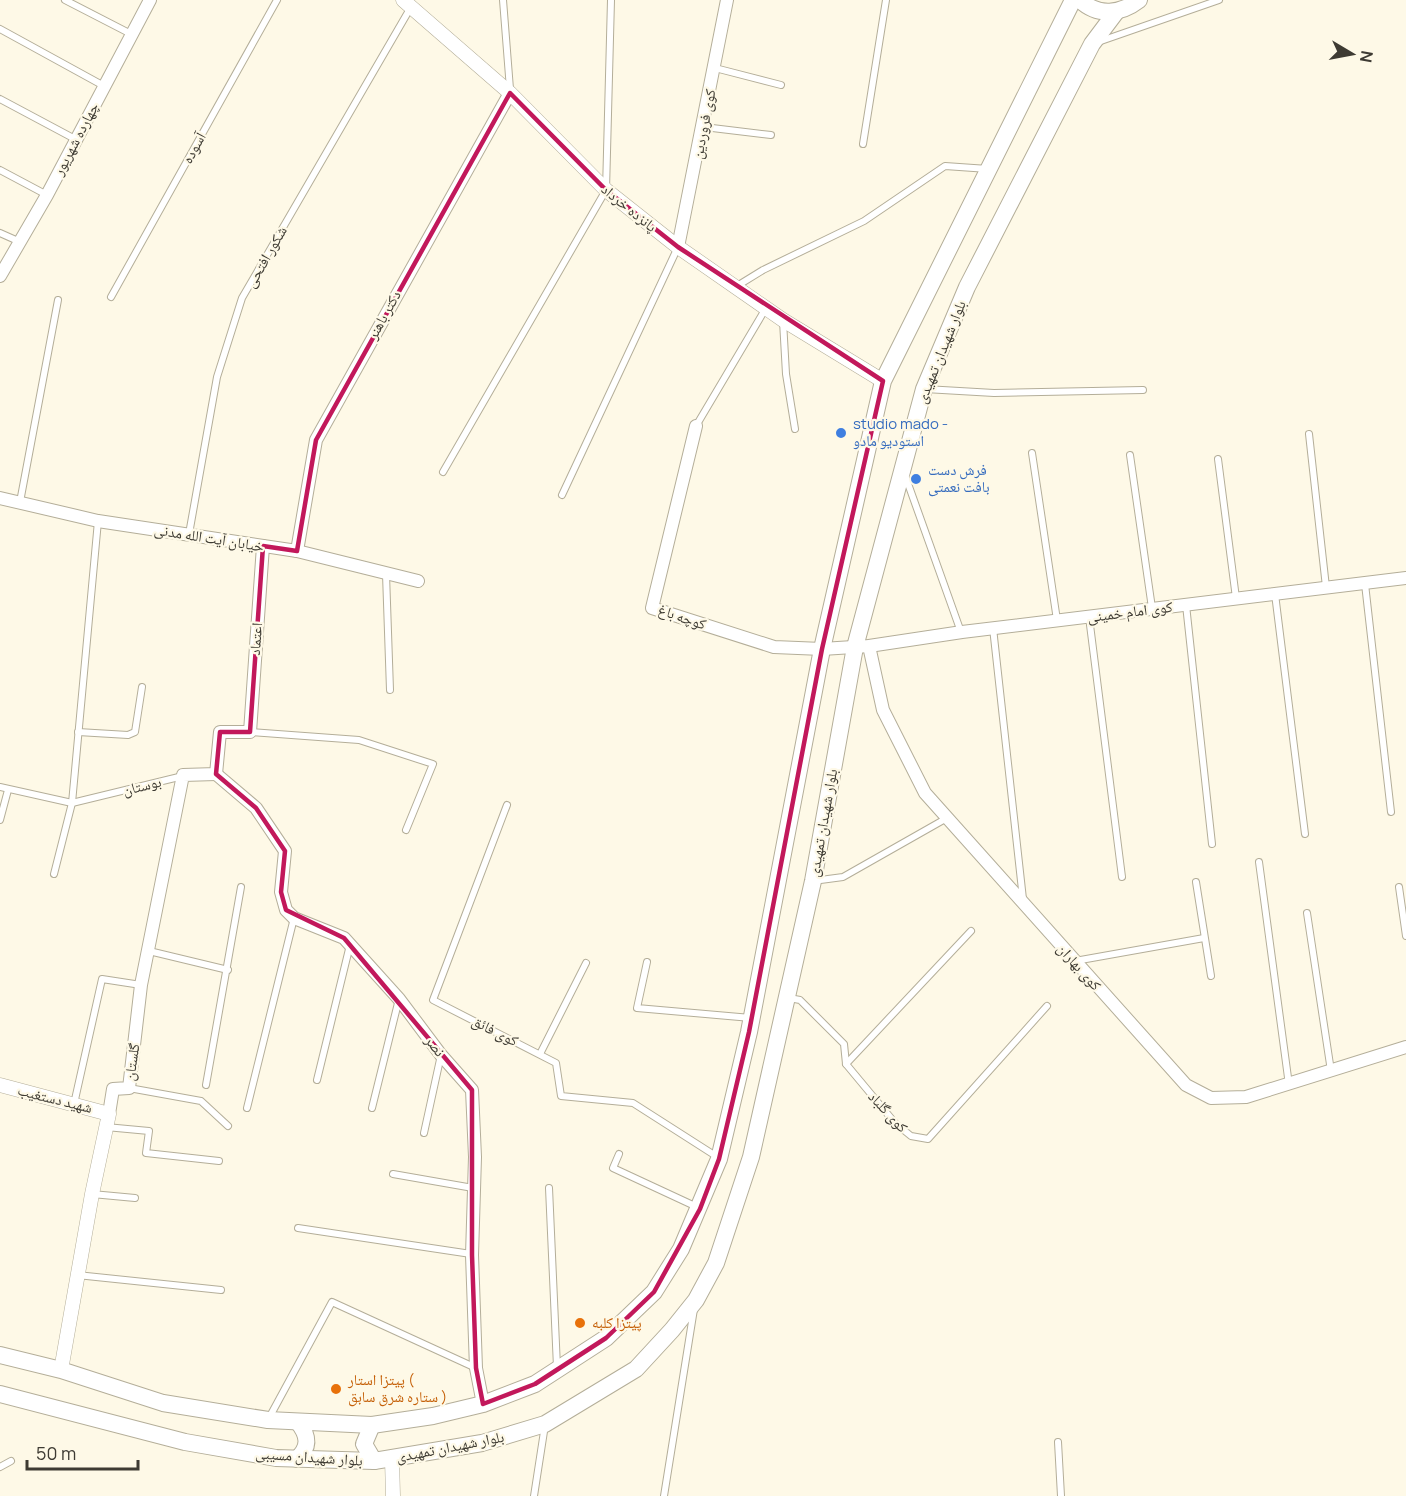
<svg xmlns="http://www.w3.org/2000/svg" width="1406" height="1496" viewBox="0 0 1406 1496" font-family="Manrope,'Noto Naskh Arabic',sans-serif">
	<rect width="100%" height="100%" fill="#fef9e7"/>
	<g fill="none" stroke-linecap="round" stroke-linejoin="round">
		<g stroke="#b4ae99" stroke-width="8">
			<g id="service">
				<path d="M65,0L133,35"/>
				<path d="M503,0L510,89"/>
				<path d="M0,29L104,86"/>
				<path d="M1098,42L1219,0"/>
				<path d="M715,68L781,85"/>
				<path d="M0,99L75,139"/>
				<path d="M704,127L771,135"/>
				<path d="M863,144L886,0"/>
				<path d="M0,170L47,195"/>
				<path d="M0,233L18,241"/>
				<path d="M737,286L763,270L864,221L945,166L988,169"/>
				<path d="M111,297L277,0"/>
				<path d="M783,321L786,374L795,429"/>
				<path d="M925,389L994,393L1143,390"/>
				<path d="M696,426L766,308"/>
				<path d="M1309,434L1326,587"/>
				<path d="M1032,453L1057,620"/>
				<path d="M1130,455L1152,608"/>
				<path d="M1218,459L1236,598"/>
				<path d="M443,472L606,190L611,0"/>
				<path d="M906,478L961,632"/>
				<path d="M562,495L678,247"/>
				<path d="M20,502L58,300"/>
				<path d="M189,534L217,377L242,298L411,7"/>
				<path d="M386,574L390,690"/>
				<path d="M1365,584L1391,812"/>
				<path d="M1275,594L1305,834"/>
				<path d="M1186,605L1212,844"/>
				<path d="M1089,617L1122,877"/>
				<path d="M993,628L1023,899"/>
				<path d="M78,732L128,735L135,732L142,687"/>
				<path d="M251,732L359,740L433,764L406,830"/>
				<path d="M0,787L72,803L183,776"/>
				<path d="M507,805L433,1000L556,1063L561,1096L633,1103L719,1158"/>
				<path d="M0,820L8,790"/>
				<path d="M1259,862L1289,1085"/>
				<path d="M54,874L72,803L98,521"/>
				<path d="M813,881L843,877L947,818"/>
				<path d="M1196,882L1211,976"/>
				<path d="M1399,887L1406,936"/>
				<path d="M1307,913L1331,1071"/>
				<path d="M149,951L228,970"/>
				<path d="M1075,961L1204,938"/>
				<path d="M647,962L637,1008L751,1018"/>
				<path d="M789,998L800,1000L844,1044L846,1064L895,1123L911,1136L928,1139L1047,1006"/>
				<path d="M540,1054L586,963"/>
				<path d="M846,1064L971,931"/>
				<path d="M317,1080L350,945"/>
				<path d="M206,1085L241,887"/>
				<path d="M129,1088L201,1101L228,1126"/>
				<path d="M74,1104L102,979L141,985"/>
				<path d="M247,1108L294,918"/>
				<path d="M372,1108L399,999"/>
				<path d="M106,1127L149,1131L146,1153L219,1161"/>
				<path d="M424,1133L441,1055"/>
				<path d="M619,1154L613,1168L697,1207"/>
				<path d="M393,1174L473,1188"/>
				<path d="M549,1188L557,1367"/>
				<path d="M92,1194L135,1198"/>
				<path d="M298,1228L471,1254"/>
				<path d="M77,1275L221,1290"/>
				<path d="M269,1418L332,1302L476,1368"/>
				<path d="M1058,1442L1061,1496"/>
				<path d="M0,1467L11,1461"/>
				<path d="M534,1496L545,1425"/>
				<path d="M664,1496L694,1309"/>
			</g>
		</g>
		<g stroke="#b4ae99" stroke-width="14">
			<g id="minor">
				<path d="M678,247L727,0"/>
				<path d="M0,276L47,195L150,0"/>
				<path d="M696,426L652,608L774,647L822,649L869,646L962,632L1406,578"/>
				<path d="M0,498L98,521L297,551L418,581"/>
				<path d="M297,551L316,440L510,93"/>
				<path d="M869,646L883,710L925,793L1186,1085L1211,1098L1246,1097L1406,1047"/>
				<path d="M216,774L256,808L285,851L281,892L286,910L294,918L344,938L399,999L441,1055L472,1090L475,1157L472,1255L476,1368L483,1404"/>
				<path d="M109,1114L113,1089L129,1088L141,985L183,775L216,774L220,732H250L263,546"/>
			</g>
		</g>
		<g stroke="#b4ae99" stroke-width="15">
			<g id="tertiary">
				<path d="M403,0L510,93L606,190L678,247L783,320L883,381"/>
				<path d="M0,1085L109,1114L92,1194L61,1370"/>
				<path d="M392,1459L393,1496"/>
			</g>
		</g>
		<g stroke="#b4ae99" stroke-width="18">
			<g id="secondary">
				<path d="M1080,0C1098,17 1121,14 1139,0"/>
				<path d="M0,1355L61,1370L163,1403L268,1420L372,1425L433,1416L483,1404L535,1384L606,1338L654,1292L681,1249L719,1159L749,1032L822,649L883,381L1073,0"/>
				<path d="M0,1394L185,1442L276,1458L374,1461L482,1443L545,1424L636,1369L672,1330L696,1300L716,1263L751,1157L813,881L855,647L924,389L967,287L1092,44L1116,12"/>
				<path d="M372,1425L364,1444L374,1461"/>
				<path d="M297,1459C310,1447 309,1436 298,1422"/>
			</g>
		</g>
		<use href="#service" stroke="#fff" stroke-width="6"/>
		<use href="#minor" stroke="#fff" stroke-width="12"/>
		<use href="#tertiary" stroke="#fff" stroke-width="14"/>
		<use href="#secondary" stroke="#fff" stroke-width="16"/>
	</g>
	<path fill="none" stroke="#c2185b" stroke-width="4.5" stroke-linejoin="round" d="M510,93L606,190L678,247L883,381L822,649L749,1032L719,1159L700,1209L654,1292L606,1338L535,1384L483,1404L476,1368L472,1255V1090L344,938L286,910L281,892L285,851L256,808L216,774L220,732H250L263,546L297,551L316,440Z"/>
	<g fill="#3f7fe0" stroke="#fef9e7" stroke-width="2">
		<circle cx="841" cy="433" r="6"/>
		<circle cx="916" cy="479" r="6"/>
	</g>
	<g fill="#e8710a" stroke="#fef9e7" stroke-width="2">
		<circle cx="580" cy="1323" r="6"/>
		<circle cx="336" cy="1389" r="6"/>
	</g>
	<g text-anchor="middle" stroke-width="4.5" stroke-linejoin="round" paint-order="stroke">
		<g font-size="15" fill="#3e3b33" stroke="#fef9e7">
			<text transform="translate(704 124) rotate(-79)" y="5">کوی فروردین</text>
			<text transform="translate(76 139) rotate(-62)" y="5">چهارده شهریور</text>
			<text transform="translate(194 148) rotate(-61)" y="5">آسوده</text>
			<text transform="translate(629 208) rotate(39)" y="5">پانزده خرداد</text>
			<text transform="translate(266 257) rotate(-60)" y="5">شکور افتحی</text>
			<text transform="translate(384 315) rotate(-61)" y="5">دکتر باهنر</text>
			<text transform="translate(941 352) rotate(-68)" y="5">بلوار شهیدان تمهیدی</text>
			<text transform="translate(209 538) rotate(9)" y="5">خیابان آیت الله مدنی</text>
			<text transform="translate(1130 612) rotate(-7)" y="5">کوی امام خمینی</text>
			<text transform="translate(682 617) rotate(19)" y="5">کوچه باغ</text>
			<text transform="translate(256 639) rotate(-86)" y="5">اعتماد</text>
			<text transform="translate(142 786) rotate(-14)" y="5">بوستان</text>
			<text transform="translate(823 823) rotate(-80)" y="5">بلوار شهیدان تمهیدی</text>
			<text transform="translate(1079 967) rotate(48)" y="5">کوی بهاران</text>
			<text transform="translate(495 1031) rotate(27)" y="5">کوی فائق</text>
			<text transform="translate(435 1046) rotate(52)" y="5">نصر</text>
			<text transform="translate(132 1062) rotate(-82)" y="5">گلستان</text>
			<text transform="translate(55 1099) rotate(14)" y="5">شهید دستغیب</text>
			<text transform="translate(888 1112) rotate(47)" y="5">کوی گلباد</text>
			<text transform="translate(450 1447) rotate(-11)" y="5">بلوار شهیدان تمهیدی</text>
			<text transform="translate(309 1457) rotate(4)" y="5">بلوار شهیدان مسیبی</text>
		</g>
		<g font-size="15" fill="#366cbe" stroke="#fef9e7" text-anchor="start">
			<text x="853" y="429">studio mado -<tspan x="853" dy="17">استودیو مادو</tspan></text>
			<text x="928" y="475">فرش دست<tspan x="928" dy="17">بافت نعمتی</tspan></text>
		</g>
		<g font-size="15" fill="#c56008" stroke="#fef9e7" text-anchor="start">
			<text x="592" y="1328">پیتزا کلبه</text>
			<text x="348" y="1385">پیتزا استار (<tspan x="348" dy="17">ستاره شرق سابق )</tspan></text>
		</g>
	</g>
	<g transform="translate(1352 54) rotate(100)" stroke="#fef9e7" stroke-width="4.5" paint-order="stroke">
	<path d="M0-4.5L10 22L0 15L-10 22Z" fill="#3e3b33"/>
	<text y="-9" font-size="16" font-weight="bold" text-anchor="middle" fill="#3e3b33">N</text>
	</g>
	<path d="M27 1460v9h111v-9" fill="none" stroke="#3e3b33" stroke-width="3"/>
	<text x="36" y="1460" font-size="18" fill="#3e3b33" stroke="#fef9e7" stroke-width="4.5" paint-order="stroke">50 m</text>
</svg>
